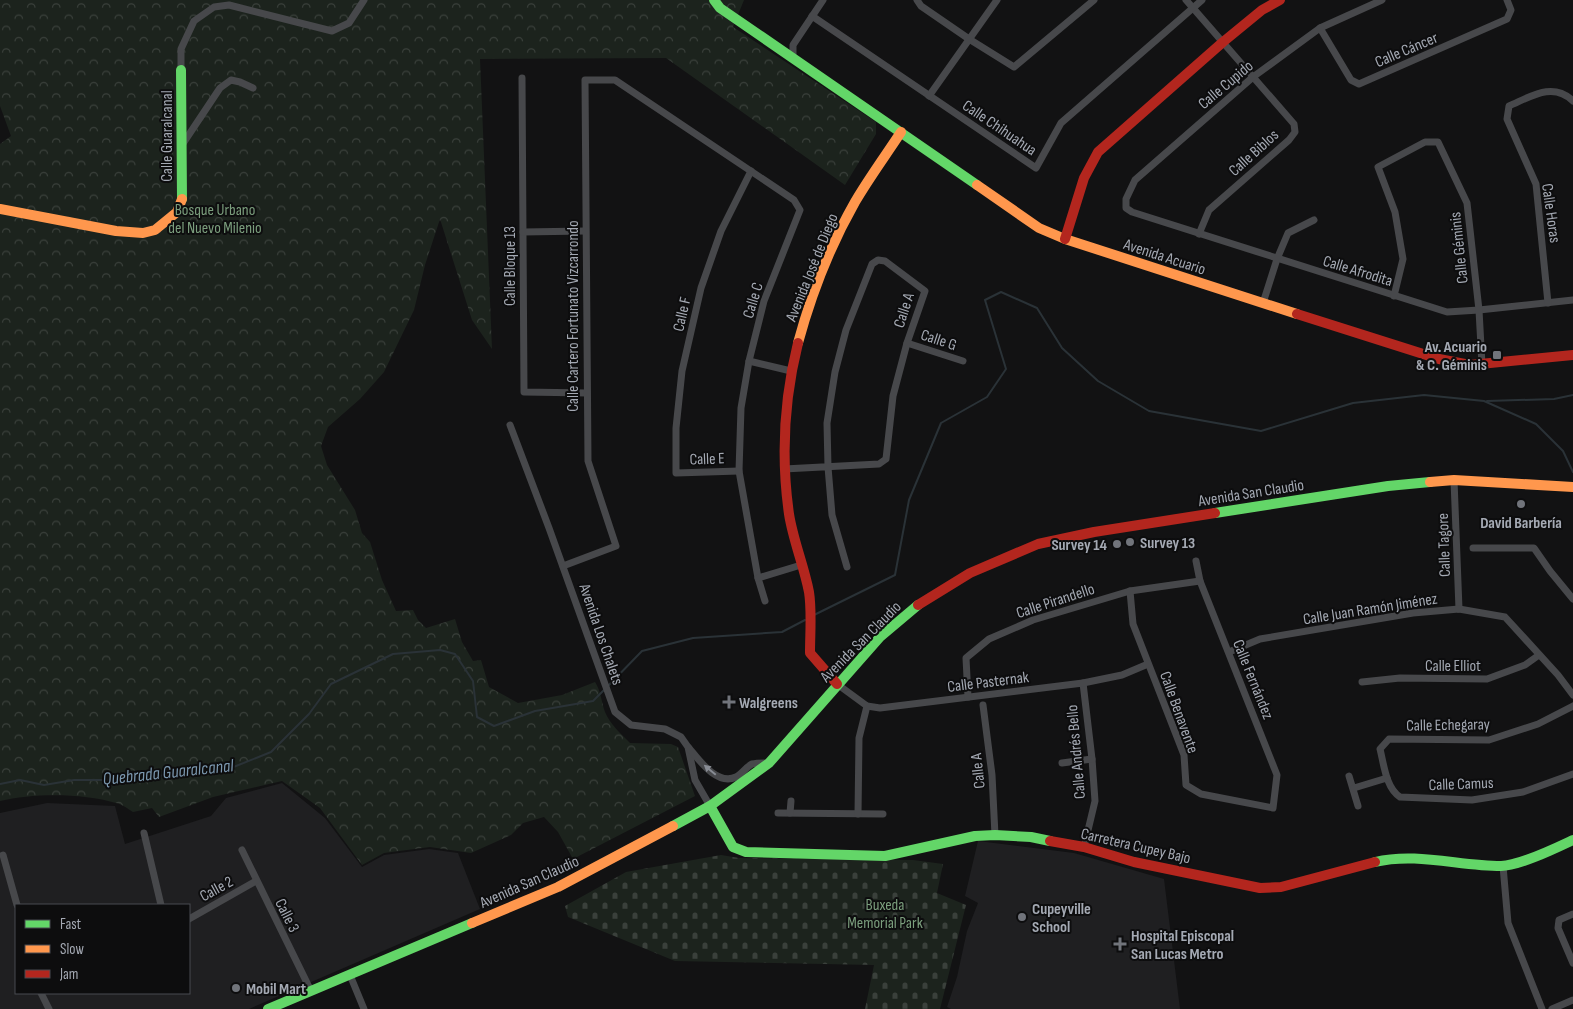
<svg xmlns="http://www.w3.org/2000/svg" width="1573" height="1009" viewBox="0 0 1573 1009" font-family="'Sofia Sans Condensed',sans-serif">
	<defs>
		<pattern id="cemetery-stones" width="16" height="16" patternUnits="userSpaceOnUse" patternTransform="scale(1.25)"><rect width="16" height="16" fill="#1c231d"/><path d="M2 7V4a2 2 0 0 1 4 0v3zM10 15v-3a2 2 0 0 1 4 0v3z" fill="#3a403b"/></pattern>
		<pattern id="park-crowns" width="20" height="18" patternUnits="userSpaceOnUse" patternTransform="scale(1.25)"><rect width="20" height="18" fill="#1c231d"/><path d="M2 6a3 3 0 1 1 6 0M12 15a3 3 0 1 1 6 0" fill="none" stroke="#3a403b"/></pattern>
	</defs>
	<rect width="100%" height="100%" fill="#121213"/>
	<g fill="#1f1f21" fill-rule="evenodd">
		<path d="M282,783L325,818L362,867L384,855L429,849L458,853L480,909L249,1009H0V813L47,803L115,806L125,844L211,816L226,798ZM16,905H189V993H16Z"/>
		<path d="M978,841L1074,853L1164,879L1180,1009H951L947,1007L957,977L967,931L978,903L965,896Z"/>
	</g>
	<path fill="url(#cemetery-stones)" d="M721,855L739,858L913,860L943,864L937,893L966,905L940,1009H865L874,965L675,961L568,917L565,906L626,872Z"/>
	<path fill="url(#park-crowns)" d="M0,0H744L733,27L876,122V134L845,185L666,58L480,59L492,349L472,320L440,219L425,265L414,310L384,372L360,399L328,427L321,446L327,465L355,510L362,533L370,542L382,580L396,611L413,610L418,620L426,628L455,619L462,642L473,661L481,660L489,687L518,703L562,695L595,682C601,691 601,701 605,712C610,724 621,734 630,743L671,744L678,747L695,796L573,859L558,832L544,817L523,823L511,835L471,853L430,847L384,853L362,865L320,808L282,781L213,797L159,817L152,808L133,812C128,809 122,804 116,803C83,793 33,793 0,801V144L11,136L0,106Z"/>
	<g fill="none" stroke-linecap="round" stroke-linejoin="round">
		<g stroke="#2a3237" stroke-width="2">
			<path d="M1487,401L1554,399L1573,395"/>
			<path d="M814,615L895,575L909,500L941,423L987,397L1006,369L985,300L1001,292L1037,308L1062,348L1098,381L1149,411L1261,431L1353,403L1424,395L1484,401L1536,424L1563,451L1573,472"/>
			<path d="M607,687L642,651L693,638L782,632L805,620"/>
			<path d="M0,784L20,780L44,785L74,780H118L231,768L271,752L309,714L331,684L393,654L440,650L455,654L473,681L477,717L494,726L535,711L593,701L604,690"/>
		</g>
		<g stroke="#47484b" stroke-width="7">
			<path d="M917,0L921,6L969,39L1014,67L1094,0"/>
			<path d="M1186,0L1294,124L1295,132L1289,140L1209,210L1199,234"/>
			<path d="M1382,0L1320,28L1253,77L1135,180L1126,199V208L1132,212L1447,312L1479,310L1573,300"/>
			<path d="M812,16L1036,168L1061,123L1202,0"/>
			<path d="M1320,28L1351,80L1359,84L1507,19L1511,10L1507,0"/>
			<path d="M793,57V45L823,0"/>
			<path d="M181,70V49L194,21L214,7L229,5L332,31L349,23L364,0"/>
			<path d="M522,78L524,392L587,393"/>
			<path d="M929,96L997,0"/>
			<path d="M182,145L220,88L231,80L240,82L253,88"/>
			<path d="M523,232L585,231"/>
			<path d="M1394,296L1403,259L1395,212L1378,167L1425,142H1438L1467,203L1479,310L1482,365"/>
			<path d="M1263,303L1277,259L1288,233L1314,220"/>
			<path d="M1548,303L1536,184L1507,119L1509,106C1530,97 1553,81 1573,101"/>
			<path d="M907,343L963,361"/>
			<path d="M749,361L791,371"/>
			<path d="M510,425L549,528L615,712L631,725L665,729L681,737L688,747L695,780L710,806"/>
			<path d="M784,469L879,464L886,459L893,396L907,343L925,291L885,261L878,260L872,264L846,330L835,372L827,423L828,467L832,515L847,567"/>
			<path d="M739,471L676,473V428L682,371L701,288L721,231L751,171"/>
			<path d="M1454,480L1459,609"/>
			<path d="M1473,548H1534L1550,571L1573,599"/>
			<path d="M563,566L616,546L588,461L585,80H615L794,200L800,210L764,301L749,361L741,408L739,471L758,578L765,601"/>
			<path d="M758,578L801,565"/>
			<path d="M1130,591L1133,624L1184,755L1186,785L1201,794L1273,808L1277,775L1200,581L1196,561"/>
			<path d="M1229,652L1260,639L1413,613L1459,609L1505,617L1558,675L1573,695"/>
			<path d="M1362,682L1400,678L1487,679L1525,665L1539,655"/>
			<path d="M1083,683L1092,759L1095,801L1084,847"/>
			<path d="M837,684L867,706L880,708L1083,683L1122,675L1148,664"/>
			<path d="M968,697L966,658L989,639L1033,620L1130,591L1200,581"/>
			<path d="M983,705L992,775L995,835"/>
			<path d="M1573,706L1538,724L1489,740L1389,739L1380,749C1384,765 1386,788 1400,797L1472,800L1523,792L1573,774"/>
			<path d="M689,748C699,760 717,786 736,777C742,774 746,767 752,764C757,763 764,763 768,763"/>
			<path d="M1062,763L1092,759"/>
			<path d="M1349,776L1358,806"/>
			<path d="M1354,788L1387,778"/>
			<path d="M778,813L883,814"/>
			<path d="M790,813L791,801"/>
			<path d="M858,814L859,738L867,706"/>
			<path d="M144,833L161,905"/>
			<path d="M242,850L311,991"/>
			<path d="M3,855L17,905"/>
			<path d="M1503,866L1508,923L1542,1009"/>
			<path d="M1573,914L1559,920L1558,928L1573,963"/>
			<path d="M189,919L256,881"/>
			<path d="M350,975L364,1009"/>
			<path d="M41,993L49,1009"/>
			<path d="M1552,1009L1573,1000"/>
		</g>
		<g stroke="#63d668" stroke-width="10">
			<path d="M714,0L720,8L977,185"/>
			<path d="M181,70L182,199"/>
			<path d="M1215,513L1388,486L1430,482"/>
			<path d="M710,806L733,847L746,852L885,856L975,836L995,835L1031,837L1050,841"/>
			<path d="M673,826L710,806L769,763L880,637L918,605"/>
			<path d="M1375,862C1416,852 1459,866 1501,866C1519,866 1556,848 1573,840"/>
			<path d="M268,1009L472,923"/>
		</g>
		<g stroke="#ff974d" stroke-width="10">
			<path d="M977,185L1039,228L1065,239L1297,314"/>
			<path d="M0,209L116,231L143,233L155,230L177,212L182,199"/>
			<path d="M798,343C811,295 830,246 855,202C869,178 886,155 901,132"/>
			<path d="M1430,482L1454,480L1573,487"/>
			<path d="M472,923L558,887L673,826"/>
		</g>
		<g stroke="#b3261e" stroke-width="10">
			<path d="M1065,239L1084,178L1098,152L1223,42L1262,10L1280,0"/>
			<path d="M1297,314L1439,359L1470,365L1573,355"/>
			<path d="M798,343C784,399 781,457 789,514C793,540 804,566 809,592C812,611 810,633 810,653L837,684"/>
			<path d="M918,605L970,573L1038,544L1094,532L1215,513"/>
			<path d="M1050,841L1084,847L1134,862L1260,888L1281,887L1375,862"/>
		</g>
	</g>
	<defs><path id="oneway-solid" d="M-6-.8H1V-3.2L6.5 0L1 3.2V.8H-6Z" transform="scale(1.25)"/></defs>
	<use fill="#888c94" href="#oneway-solid" transform="translate(710 770) rotate(-140)"/>
	<g fill="#71747b" stroke="#0d0d0e" stroke-width="2">
		<rect x="1492" y="350" width="10" height="10" rx="2.5"/>
		<circle cx="1521" cy="504" r="5"/>
		<circle cx="1130" cy="542" r="5"/>
		<circle cx="1117" cy="544" r="5"/>
		<path d="M726.5 694.5h5v5h5v5h-5v5h-5v-5h-5v-5h5z"/>
		<circle cx="1022" cy="917" r="5"/>
		<path d="M1117.5 936.5h5v5h5v5h-5v5h-5v-5h-5v-5h5z"/>
		<circle cx="236" cy="988" r="5"/>
	</g>
	<g text-anchor="middle" stroke-width="4" stroke-linejoin="round" paint-order="stroke">
		<g font-size="16" fill="#a4a9b3" stroke="#0d0d0e">
			<text transform="translate(1406 49) rotate(-23)" y="6">Calle Cáncer</text>
			<text transform="translate(1225 84) rotate(-40)" y="6">Calle Cupido</text>
			<text transform="translate(1000 127) rotate(34)" y="6">Calle Chihuahua</text>
			<text transform="translate(166 136) rotate(-90)" y="6">Calle Guaralcanal</text>
			<text transform="translate(1253 152) rotate(-42)" y="6">Calle Biblos</text>
			<text transform="translate(1552 213) rotate(82)" y="6">Calle Horas</text>
			<text transform="translate(1458 248) rotate(-96)" y="6">Calle Géminis</text>
			<text transform="translate(1165 256) rotate(18)" y="6">Avenida Acuario</text>
			<text transform="translate(509 266) rotate(-90)" y="6">Calle Bloque 13</text>
			<text transform="translate(811 267) rotate(-68)" y="6">Avenida José de Diego</text>
			<text transform="translate(1358 270) rotate(17)" y="6">Calle Afrodita</text>
			<text transform="translate(752 300) rotate(-73)" y="6">Calle C</text>
			<text transform="translate(903 310) rotate(-72)" y="6">Calle A</text>
			<text transform="translate(681 314) rotate(-77)" y="6">Calle F</text>
			<text transform="translate(572 316) rotate(-90)" y="6">Calle Cartero Fortunato Vizcarrondo</text>
			<text transform="translate(939 339) rotate(18)" y="6">Calle G</text>
			<text transform="translate(707 458) rotate(-2)" y="6">Calle E</text>
			<text transform="translate(1251 492) rotate(-9)" y="6">Avenida San Claudio</text>
			<text transform="translate(1443 545) rotate(-92)" y="6">Calle Tagore</text>
			<text transform="translate(1055 600) rotate(-18)" y="6">Calle Pirandello</text>
			<text transform="translate(1370 608) rotate(-9)" y="6">Calle Juan Ramón Jiménez</text>
			<text transform="translate(602 634) rotate(71)" y="6">Avenida Los Chalets</text>
			<text transform="translate(860 641) rotate(-45)" y="6">Avenida San Claudio</text>
			<text x="1453" y="671">Calle Elliot</text>
			<text transform="translate(1254 679) rotate(68)" y="6">Calle Fernández</text>
			<text transform="translate(988 681) rotate(-7)" y="6">Calle Pasternak</text>
			<text transform="translate(1180 712) rotate(70)" y="6">Calle Benavente</text>
			<text transform="translate(1448 724) rotate(-1)" y="6">Calle Echegaray</text>
			<text transform="translate(1075 752) rotate(-95)" y="6">Calle Andrés Bello</text>
			<text transform="translate(977 771) rotate(-96)" y="6">Calle A</text>
			<text transform="translate(1461 783) rotate(-2)" y="6">Calle Camus</text>
			<text transform="translate(1136 845) rotate(13)" y="6">Carretera Cupey Bajo</text>
			<text transform="translate(529 881) rotate(-24)" y="6">Avenida San Claudio</text>
			<text transform="translate(216 888) rotate(-29)" y="6">Calle 2</text>
			<text transform="translate(288 915) rotate(63)" y="6">Calle 3</text>
		</g>
		<g font-size="16" fill="#7b9e7d" stroke="#0d0d0e">
			<text x="215" y="215">Bosque Urbano<tspan x="215" dy="18">del Nuevo Milenio</tspan></text>
			<text x="885" y="910">Buxeda<tspan x="885" dy="18">Memorial Park</tspan></text>
		</g>
		<g font-size="16" font-weight="bold" fill="#a4a9b3" stroke="#0d0d0e" text-anchor="start">
			<text x="1487" y="352" text-anchor="end">Av. Acuario<tspan x="1487" dy="18">&amp; C. Géminis</tspan></text>
			<text x="1521" y="528" text-anchor="middle">David Barbería</text>
			<text x="1140" y="548">Survey 13</text>
			<text x="1107" y="550" text-anchor="end">Survey 14</text>
			<text x="739" y="708">Walgreens</text>
			<text x="1032" y="914">Cupeyville<tspan x="1032" dy="18">School</tspan></text>
			<text x="1131" y="941">Hospital Episcopal<tspan x="1131" dy="18">San Lucas Metro</tspan></text>
			<text x="246" y="994">Mobil Mart</text>
		</g>
		<g font-size="18" font-style="italic" fill="#7b97ae" stroke="#0d0d0e">
			<text transform="translate(168 772) rotate(-6)" y="6">Quebrada Guaralcanal</text>
		</g>
	</g>
	<rect x="15" y="904" width="175" height="90" fill="#0d0d0e" stroke="#494b50"/>
	<rect x="25" y="920" width="25" height="8" fill="#63d668" stroke="#494b50"/>
	<text x="60" y="929" font-size="15" fill="#a4a9b3">Fast</text>
	<rect x="25" y="945" width="25" height="8" fill="#ff974d" stroke="#494b50"/>
	<text x="60" y="954" font-size="15" fill="#a4a9b3">Slow</text>
	<rect x="25" y="970" width="25" height="8" fill="#b3261e" stroke="#494b50"/>
	<text x="60" y="979" font-size="15" fill="#a4a9b3">Jam</text>
</svg>
